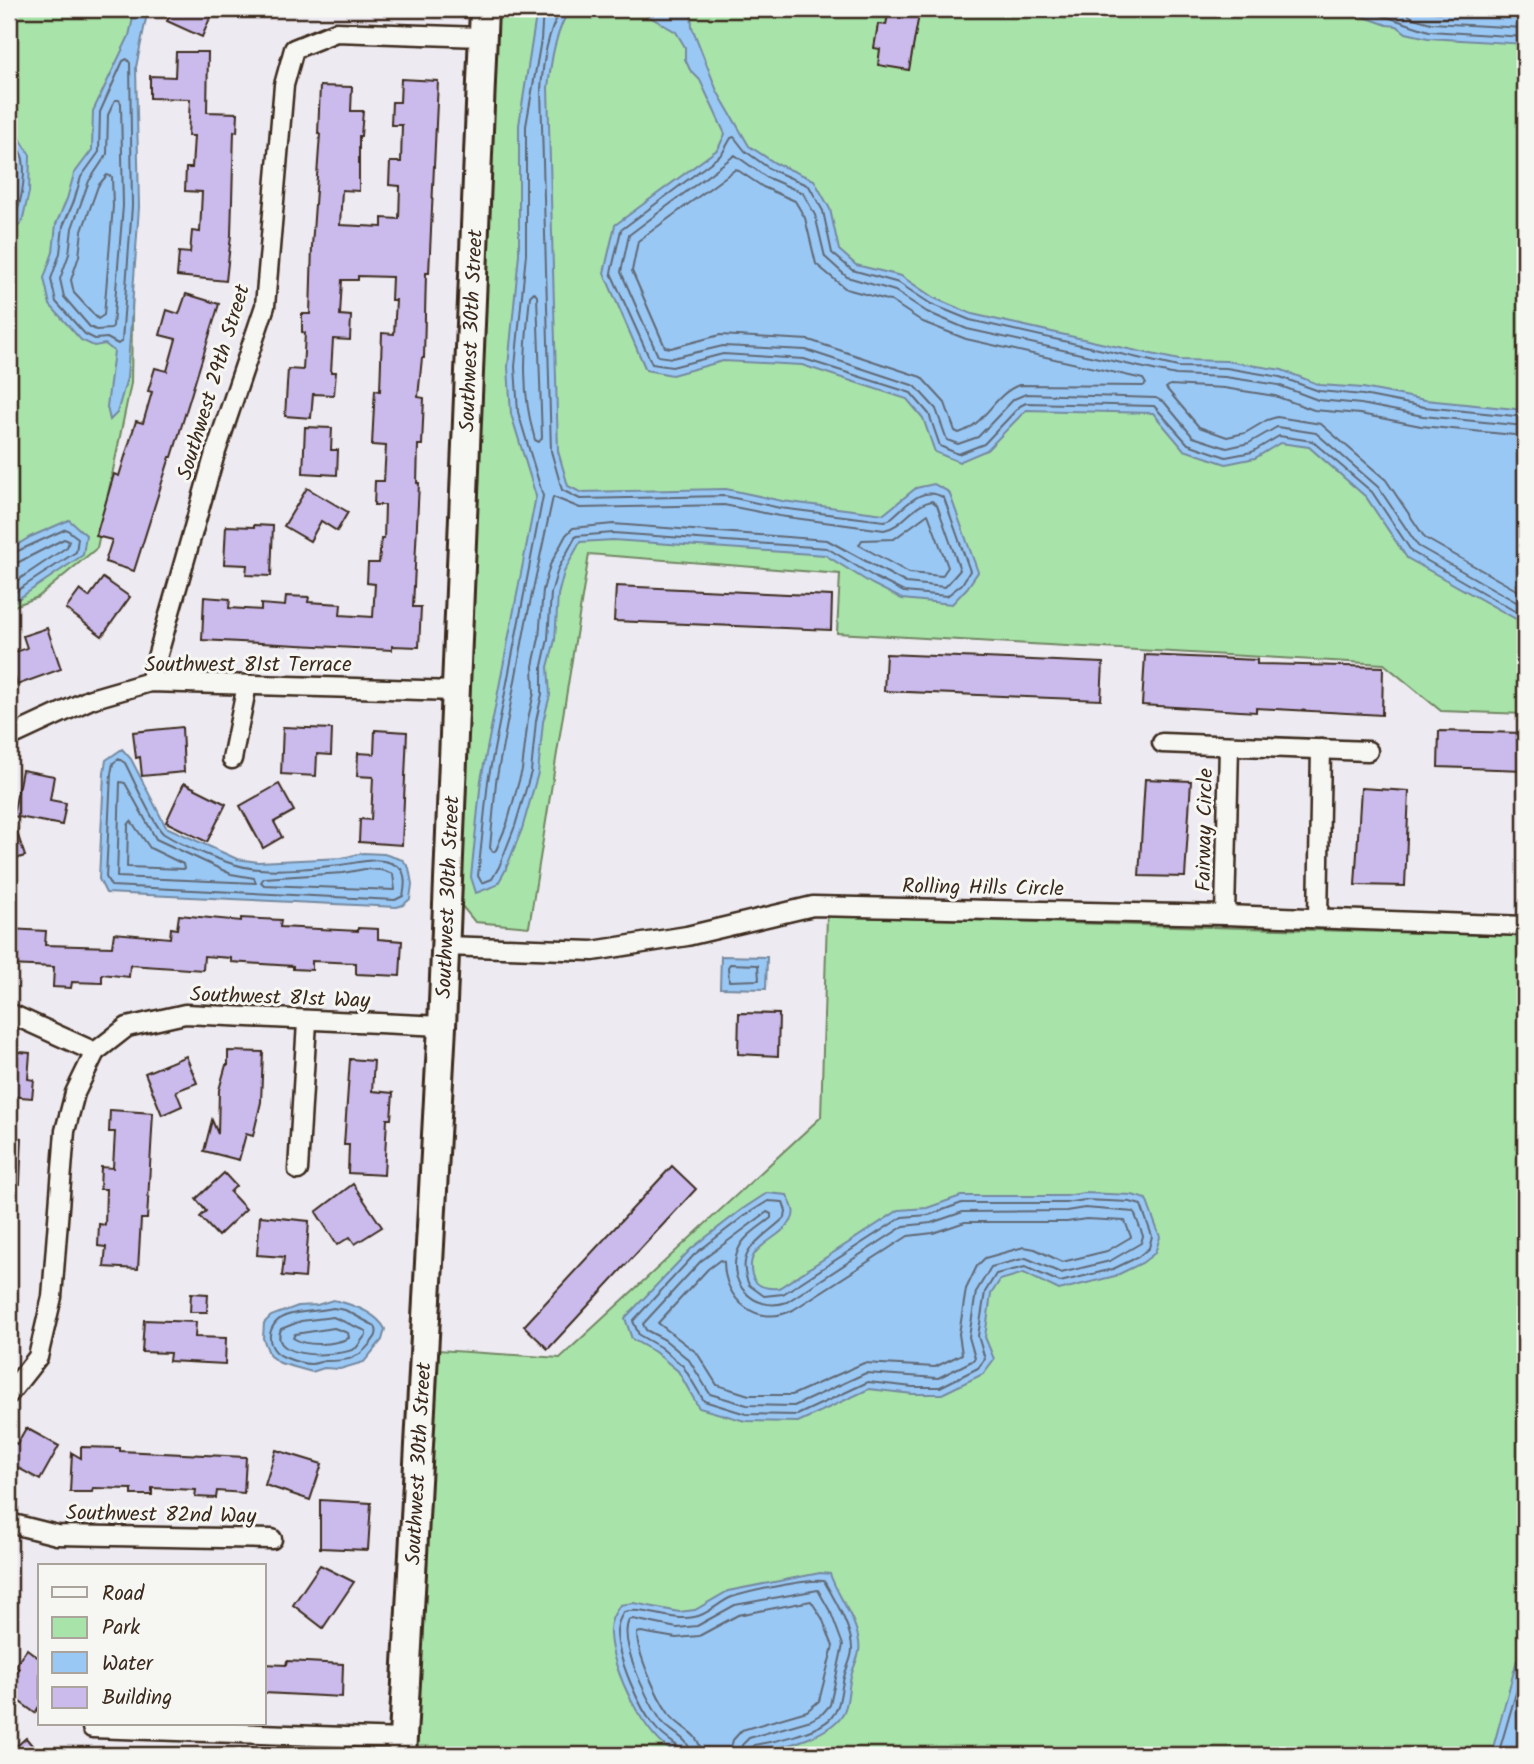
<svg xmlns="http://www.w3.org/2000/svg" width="1534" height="1764" viewBox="0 0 1534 1764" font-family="Kalam,sans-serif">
	<rect width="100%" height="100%" fill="#edeaf1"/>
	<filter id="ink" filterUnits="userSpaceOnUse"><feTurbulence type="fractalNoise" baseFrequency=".0143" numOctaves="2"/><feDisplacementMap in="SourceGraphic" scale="14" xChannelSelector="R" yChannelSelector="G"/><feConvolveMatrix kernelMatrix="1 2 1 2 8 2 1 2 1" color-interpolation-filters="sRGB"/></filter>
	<g filter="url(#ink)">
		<g fill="#a8e3a9" stroke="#728664" stroke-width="2">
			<path d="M9,9H140L136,67L131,383L97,548L38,597L9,608Z"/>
			<path d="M493,9H1525V714L1441,711L1384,664L837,633L840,574L589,554L529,927L475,922L461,905L469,708V526Z"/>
			<path d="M827,916L1525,936V1755H416L425,1542L438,1350L560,1358L821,1117Z"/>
		</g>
		<g fill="#9ac8f5" stroke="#74899f" stroke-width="2">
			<path d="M135,9H148L136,67L139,207L127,378L117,413L110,420L107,407L114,351L105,344L94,346L81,340L50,305L44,278L53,252L56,224L67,199L74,174L92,150L93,111L129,36Z"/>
			<path d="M537,9H570C555,32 551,61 548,88L558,451L568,486L580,492L726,489L782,501L884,514L916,488L934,484L949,492L978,572L967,588L952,604L902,599L872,584L825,555L613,540L580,542L564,572L558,595L555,640L548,667L550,695L543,722L538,773L522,829L505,871L497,885L476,893L471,877L481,780L536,496L511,414L508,367L519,254V125Z"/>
			<path d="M636,9H691L692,27L717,91L749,146L775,163L814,180L830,209L839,250L856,265L901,276L934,298L972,314L1105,344L1179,360L1226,361L1282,370L1320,385L1363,388L1425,400L1525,410V624L1407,558L1366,497L1309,447L1280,443L1255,458L1226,464L1184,450L1153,413L1026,410L987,450L959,462L935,452L923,418L907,399L802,365L723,361L672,375L646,370L604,273L615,225L718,149L725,134L700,80L690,70L685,59V47L676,32Z"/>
			<path d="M1342,9H1525V44L1428,38L1406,33L1397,26L1387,25Z"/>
			<path d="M9,120L30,155L29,192L22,222L9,236Z"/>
			<path d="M69,520L86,535L83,555L9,605V550L30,537Z"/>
			<path d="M122,749L131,759L166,827L237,859L258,862L342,858L363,853L384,854L403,860L409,868L412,884L410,899L403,905L397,907L106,893L99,879L104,773L106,760Z"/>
			<path d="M721,956L767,957L766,989L720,988Z"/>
			<path d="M767,1193L787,1195C791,1204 797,1212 791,1221C779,1241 744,1245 752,1275C756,1288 768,1289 779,1288L899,1210L927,1208L961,1196H1066L1084,1193L1132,1195L1146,1199L1160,1237L1155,1253L1142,1263L1115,1276L1059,1290L1024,1273L1000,1280L991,1294L985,1337L994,1359L983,1374L942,1394H913L869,1389L798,1422L745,1421L699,1408L678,1371L655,1352L632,1339L625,1318L691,1249L741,1210Z"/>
			<path d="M333,1300C351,1304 376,1312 385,1329L382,1340L364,1362L340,1369L324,1368L312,1372L280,1363L270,1356L263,1338L264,1323L271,1316L298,1306L317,1305Z"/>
			<path d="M820,1573L830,1574C838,1597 856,1618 859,1642C861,1654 855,1662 852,1673C848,1685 849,1698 845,1709C836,1735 782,1748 757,1752C740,1754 694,1760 678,1754C645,1741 611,1668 610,1634C609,1622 614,1614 620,1605L634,1603L679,1612L695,1610L728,1591Z"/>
			<path d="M1525,1653V1755H1491L1517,1660Z"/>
		</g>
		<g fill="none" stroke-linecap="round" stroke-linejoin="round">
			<g stroke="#616974" stroke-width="2">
				<path d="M543,9L541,40L526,126V254L515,367L518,412L543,496L488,781L478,876L482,883L492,879L499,867L515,826L531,772L536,721L542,694V666L548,639L551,593L558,569L576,536L613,533L827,548L876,578L904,592L947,596L962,584L970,571L944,498C922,484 906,506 889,520L884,521L780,508L725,496L580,499L562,490L551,451L541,89C543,63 547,31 562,9"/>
				<path d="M1363,9L1429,31L1525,37"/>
				<path d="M1388,9L1403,11L1413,18L1431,23L1525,28"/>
				<path d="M1419,9L1433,12L1525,17"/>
				<path d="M127,59L130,63L132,206L122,341L118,344L107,338L95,339L85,334L56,302L51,279L60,253L63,226L74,201L81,177L99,152L100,112L123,61Z"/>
				<path d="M115,100H119L121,103L123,206L113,326L111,329L96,330L90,327L64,297L60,279L69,254L72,228L89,181L107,154L108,115Z"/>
				<path d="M9,133C13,141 21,150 23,159C26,177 21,213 9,226"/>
				<path d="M736,169L763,187L795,201L805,218L816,264L846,289L891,301L923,322L966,339L1143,379L1146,384L1143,386L1019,385C994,394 985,425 959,433L955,431L945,403L921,377L809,340L720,335L671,348L665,347L632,271L638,241Z"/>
				<path d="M107,175L112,177L113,206L104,315L98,319L74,293L71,280L79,256L82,231L98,186Z"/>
				<path d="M534,292L537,296L542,438L539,442L535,440C520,389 525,347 530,296Z"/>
				<path d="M1525,417L1424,407L1363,395L1319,391L1280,377L1226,368L1178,367L970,320L931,304L899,283L852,270L832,253L823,211L809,186L770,169L745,151L734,137L731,138L722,154L621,230L611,273L652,364L672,367L723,354L804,359L911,393L929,414L940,446L958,454L984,444L1020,406L1026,403L1154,406L1188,444L1226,457L1252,452L1279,436L1312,441L1372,492L1412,552L1525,617"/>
				<path d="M1525,426L1423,416L1361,404L1318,400L1278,385L1225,377L1176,375L967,329L927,312L895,291L847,277L825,257L815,215L803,193L766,177L735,155L629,235L621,272L658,356L672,358L723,346L806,350L915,386L936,409L947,440L958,444L978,437L1014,399L1026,394L1156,398L1165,403L1193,437L1227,448L1249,443L1277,427L1316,433L1378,487L1418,546L1525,607"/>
				<path d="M1525,436L1421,426L1360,414L1314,410L1275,396L1224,388L1170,385L1166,388L1199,427L1227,437L1245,433L1267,420L1277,417L1321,424L1386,480L1425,538L1525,595"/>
				<path d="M553,497L580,508L724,505L779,516L884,530C903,527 913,504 932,501L937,505L960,570L945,587L906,583L827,540L613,524L573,528L566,535L550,565L543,590L539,638L533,666L534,693L528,719L522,770L507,824L496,850L493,852L490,848L496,782L526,622Z"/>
				<path d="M928,514L948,567L942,576L909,573L859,545L862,540L894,539Z"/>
				<path d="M9,555L66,529L78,538L76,552L9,596"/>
				<path d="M9,564L17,563L64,539L69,541L67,547L9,586"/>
				<path d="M119,759L125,763C132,776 154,827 164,834C185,847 234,868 259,869C285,871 313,868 340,865C359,863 379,855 397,866C407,871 405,887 403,896L395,900L111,886L106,877L111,774L113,763Z"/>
				<path d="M120,782L125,783L156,839L231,874L254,878L256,883L117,877Z"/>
				<path d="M131,821L150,848L183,864L184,869L127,867L128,825Z"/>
				<path d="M365,869L381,870L393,874L395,890L264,885L261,882L264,878L343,873Z"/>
				<path d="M730,964L758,965L759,980L729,981L728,967Z"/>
				<path d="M1085,1200L1130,1202L1141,1205L1152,1236L1149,1248L1138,1257L1113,1269L1060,1282L1025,1267L996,1274L985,1292L978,1336L985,1359L978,1368L940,1387H913L868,1382L797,1415L746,1414L704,1401L683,1366L660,1347L639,1335L633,1321L695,1254L744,1216L768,1201L783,1202L786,1211L785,1217C763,1239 733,1249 749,1285L764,1296L783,1294L902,1217L929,1215L962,1203H1066Z"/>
				<path d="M1085,1208L1134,1212L1143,1236L1141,1243L1110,1261L1061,1273L1026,1258L991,1267L976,1292L969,1337L975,1358L972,1361L938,1378L866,1373L794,1406L747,1405L710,1394L689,1360L665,1340L646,1330L643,1324L701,1261L767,1212L771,1214V1218C761,1226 744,1236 739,1248C724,1280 753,1314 787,1302L904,1226L931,1223L963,1212L1066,1211Z"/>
				<path d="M1086,1219L1125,1221L1131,1237L1107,1251L1062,1262L1035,1249L1024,1247L985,1258L977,1266L966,1289L959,1334L962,1354L935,1367L864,1363L792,1395H749L717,1385L697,1353L658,1323L708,1269L720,1260L724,1262C724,1300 757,1328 793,1310L908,1236L933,1233L965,1222H1067Z"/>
				<path d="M333,1308L345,1310L375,1326C379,1334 375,1338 369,1345C357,1360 345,1361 326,1361C321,1361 316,1364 311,1364C303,1364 291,1360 284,1357C265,1349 265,1325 285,1316C300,1310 318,1312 333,1308Z"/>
				<path d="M333,1317L366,1331V1335C363,1338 359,1345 356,1348C342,1357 267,1361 281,1329L301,1321Z"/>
				<path d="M334,1328L348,1333L349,1338C334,1345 307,1347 293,1338L295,1334Z"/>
				<path d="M682,1755L680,1748C671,1741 662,1736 655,1727C639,1708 617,1657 617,1632C617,1624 619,1619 624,1612C642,1606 670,1622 694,1617C708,1615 719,1602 732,1597C750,1591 806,1579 824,1581C834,1598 857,1636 851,1656C849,1665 844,1673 843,1682C840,1695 840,1708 831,1718C818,1732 773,1742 754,1745L750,1749L749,1755"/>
				<path d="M691,1755C690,1737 669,1733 660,1719C647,1699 618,1642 629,1620L633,1619L677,1628L697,1626L735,1605L818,1590L831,1613L843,1645L830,1705L823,1713L811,1720L749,1738L742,1745L740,1755"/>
				<path d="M701,1755C701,1732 681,1730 669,1714C657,1697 637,1654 637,1633L641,1632L676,1638L699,1636L738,1615L811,1601L822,1618L833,1646L819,1701L807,1711L742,1730L733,1740L729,1755"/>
				<path d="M1498,1755L1525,1662"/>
			</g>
		</g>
		<g fill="#cbbbec" stroke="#3b2a1e" stroke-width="2">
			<path d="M173,9H214L202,37L167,21Z"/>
			<path d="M889,9H920L909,70L878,65L880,49L874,48L878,24L886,25Z"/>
			<path d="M176,52H208L207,112L238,113L237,132L234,131L231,235L226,281L177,276L179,252L190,253L192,231L200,232L202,192L185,191L186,168H192L194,136H188L190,99L150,98V76L175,77Z"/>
			<path d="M401,79L438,81L429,273H426L424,358H422L418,397L424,398L422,445H418L417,483H419L413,607H421L419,647L392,646V650L202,640L204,597L230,599L229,608L261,610V604L285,606L286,596L309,597L308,602L341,604L340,615L373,617L375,584L367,583L368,563H379L381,539H384L385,505H374L375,481H384L386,446L372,445L374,406L375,390L380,391L382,333L394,334L396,300H391L392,277L358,276V280H342L340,315L351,316L350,340L333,339L331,372H336L334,395L313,394L311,418L285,416L288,369L303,370L305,333L302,332V314H310L312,246L320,134H318L320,86L352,87L351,111H363L361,136H359V191L342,190L340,225L382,227V218L399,219L400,186L389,185L390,162H401L402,125H391L392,102H400Z"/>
			<path d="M186,294L219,304L172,457H170L134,571L105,562L112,540L96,536L114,474L119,476L136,421L143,423L152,392L148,391L155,368L167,371L176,339L160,335L167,310L179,314Z"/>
			<path d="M305,427L332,428L331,450H338L337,475L303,473Z"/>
			<path d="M307,488L348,512L337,531L321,521L310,541L284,526Z"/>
			<path d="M254,525L273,526L271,576L246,575L247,565L224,564L226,526L254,527Z"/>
			<path d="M103,578L130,597L102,636L66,609L80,590L89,597Z"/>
			<path d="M616,586L832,596L831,630L614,621Z"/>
			<path d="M47,628L61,669L17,685L9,654L27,648L23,636Z"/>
			<path d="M886,654L1103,663L1101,700L884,691Z"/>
			<path d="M1145,655L1257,660V664L1383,667L1382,715L1256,708V712L1142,705Z"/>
			<path d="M182,727L184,772L142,776L140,757L136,758L133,732Z"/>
			<path d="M283,727L332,729L331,755L317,754L316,776L281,774Z"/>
			<path d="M375,730L407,732L402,845L359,842L360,819L371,820L373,777L357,776L358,753L374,754Z"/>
			<path d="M1439,731L1525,733V770L1438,767Z"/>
			<path d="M22,770L54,776L50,800L66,803L62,825L13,816Z"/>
			<path d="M1145,779L1191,781L1185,877L1139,876Z"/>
			<path d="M184,783L226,804L207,842L166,822Z"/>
			<path d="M279,784L294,811L274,822L282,837L263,848L240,806Z"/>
			<path d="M1361,788L1409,791L1405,886L1355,885Z"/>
			<path d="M11,815L25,856L9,861V816Z"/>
			<path d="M179,915L241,921V918L281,920L280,927L358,931V928L378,929V939L402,941L400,976L356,974V963L312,961V970L293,969V966L231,962V958L204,956L203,970L130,965L129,977L102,974V983L72,982L71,988L53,987L54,967L9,965V929L46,931L45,945L112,947L114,933L170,938L171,928L177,929Z"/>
			<path d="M739,1013L779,1014L778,1056L738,1054Z"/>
			<path d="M9,1051L30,1053L28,1079L34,1080L32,1098L9,1096Z"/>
			<path d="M228,1051L263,1052L261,1102L253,1136L246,1134L239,1160L204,1151L212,1120L218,1134L219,1090L226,1065H228Z"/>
			<path d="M186,1056L197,1083L176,1091L182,1106L162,1115L145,1073Z"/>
			<path d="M350,1059L374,1061L372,1091L393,1093L391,1119H387L384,1175L348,1173L349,1145H344Z"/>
			<path d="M110,1110L153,1113L147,1219H141L138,1269L104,1267L106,1247L98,1246L99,1224L105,1225L106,1189H100L101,1167L113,1168L115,1132H109Z"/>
			<path d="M9,1137L22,1138L20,1184L9,1183Z"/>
			<path d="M672,1166L696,1189L548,1349L524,1326Z"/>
			<path d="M224,1173L236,1186L230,1192L246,1209L218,1236L200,1217L206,1211L196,1199Z"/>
			<path d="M353,1184L382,1227L355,1244L350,1237L337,1245L316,1212Z"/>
			<path d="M260,1216L309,1221L305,1278L282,1276L284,1257L257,1255Z"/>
			<path d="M191,1293L208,1294L207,1312H190Z"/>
			<path d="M144,1320L196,1322L195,1337L226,1338L225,1364L169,1361L170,1353L142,1352Z"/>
			<path d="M26,1428L59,1446L40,1480L9,1463V1439L17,1444Z"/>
			<path d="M81,1447L120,1448V1451L246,1457L244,1493L217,1491L216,1498L195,1497L196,1490L152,1488V1495H132V1489L93,1488L92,1492H70L72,1453L81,1458Z"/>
			<path d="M276,1450L322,1464L310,1500L265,1485Z"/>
			<path d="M320,1500L371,1503L368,1550L320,1548Z"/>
			<path d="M320,1565L354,1582L323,1628L293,1605Z"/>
			<path d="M27,1649L40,1659V1705L35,1713L9,1694V1683L19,1669L15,1666Z"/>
			<path d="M287,1661L343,1664L342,1697L264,1693V1664L286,1665Z"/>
			<path d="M26,1738L40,1755H9V1753Z"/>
		</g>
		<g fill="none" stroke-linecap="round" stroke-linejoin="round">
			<g stroke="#3b2a1e" stroke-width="23">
				<g id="street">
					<path d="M150,682L214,457L265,306L284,85L294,49L336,32L481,37"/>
					<path d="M9,737L91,699L150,682L455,691"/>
					<path d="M1162,743L1368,751"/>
					<path d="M232,759L247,685"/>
					<path d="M1225,915L1229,746"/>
					<path d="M1318,918L1321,749"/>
					<path d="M445,946L593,951L687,936L813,906L1225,915L1525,926"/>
					<path d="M9,1013L95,1052"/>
					<path d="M298,1170L307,1022"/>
					<path d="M9,1394L38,1357L52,1297L65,1131L75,1093L95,1052L127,1027L185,1014L442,1026"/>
					<path d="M9,1520L13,1524L57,1535L272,1539"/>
					<path d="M92,1728L402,1739"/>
				</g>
			</g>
			<g stroke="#3b2a1e" stroke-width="32">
				<g id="secondary">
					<path id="s1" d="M402,1755L442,1026L484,9"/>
				</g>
			</g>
			<use href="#street" stroke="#f6f6f2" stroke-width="18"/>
			<use href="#secondary" stroke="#f6f6f2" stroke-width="26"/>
		</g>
	</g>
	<g text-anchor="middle" stroke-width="6" stroke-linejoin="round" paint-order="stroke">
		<g font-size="21" fill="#3b2a1e" stroke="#f6f6f2">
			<text dy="7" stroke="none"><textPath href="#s1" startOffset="1426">Southwest 30th Street</textPath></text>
			<text transform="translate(213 382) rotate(-73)" y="7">Southwest 29th Street</text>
			<text x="248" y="671">Southwest 81st Terrace</text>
			<text transform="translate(1204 830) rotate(-89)" y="7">Fairway Circle</text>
			<text transform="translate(983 887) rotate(1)" y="7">Rolling Hills Circle</text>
			<text dy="7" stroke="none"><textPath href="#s1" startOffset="859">Southwest 30th Street</textPath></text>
			<text transform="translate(280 997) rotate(2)" y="7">Southwest 81st Way</text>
			<text dy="7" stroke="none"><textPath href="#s1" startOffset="292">Southwest 30th Street</textPath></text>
			<text transform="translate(161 1514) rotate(1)" y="7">Southwest 82nd Way</text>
		</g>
	</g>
	<rect width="1534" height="1764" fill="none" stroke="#f6f6f2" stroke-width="35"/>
	<rect x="18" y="18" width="1499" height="1729" fill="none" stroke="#3b2a1e" stroke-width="2.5" filter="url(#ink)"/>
	<rect x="38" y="1564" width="228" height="161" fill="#f6f6f2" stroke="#aba49d" stroke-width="2"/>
	<rect x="52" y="1587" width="35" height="10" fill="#f6f6f2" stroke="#aba49d" stroke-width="2"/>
	<text x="102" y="1600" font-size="21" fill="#3b2a1e">Road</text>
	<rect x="52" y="1617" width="35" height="21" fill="#a8e3a9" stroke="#aba49d" stroke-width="2"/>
	<text x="102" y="1634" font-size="21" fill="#3b2a1e">Park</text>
	<rect x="52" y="1652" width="35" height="21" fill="#9ac8f5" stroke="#aba49d" stroke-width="2"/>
	<text x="102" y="1670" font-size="21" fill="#3b2a1e">Water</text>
	<rect x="52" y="1687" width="35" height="21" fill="#cbbbec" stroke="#aba49d" stroke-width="2"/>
	<text x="102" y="1704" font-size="21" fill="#3b2a1e">Building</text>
</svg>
